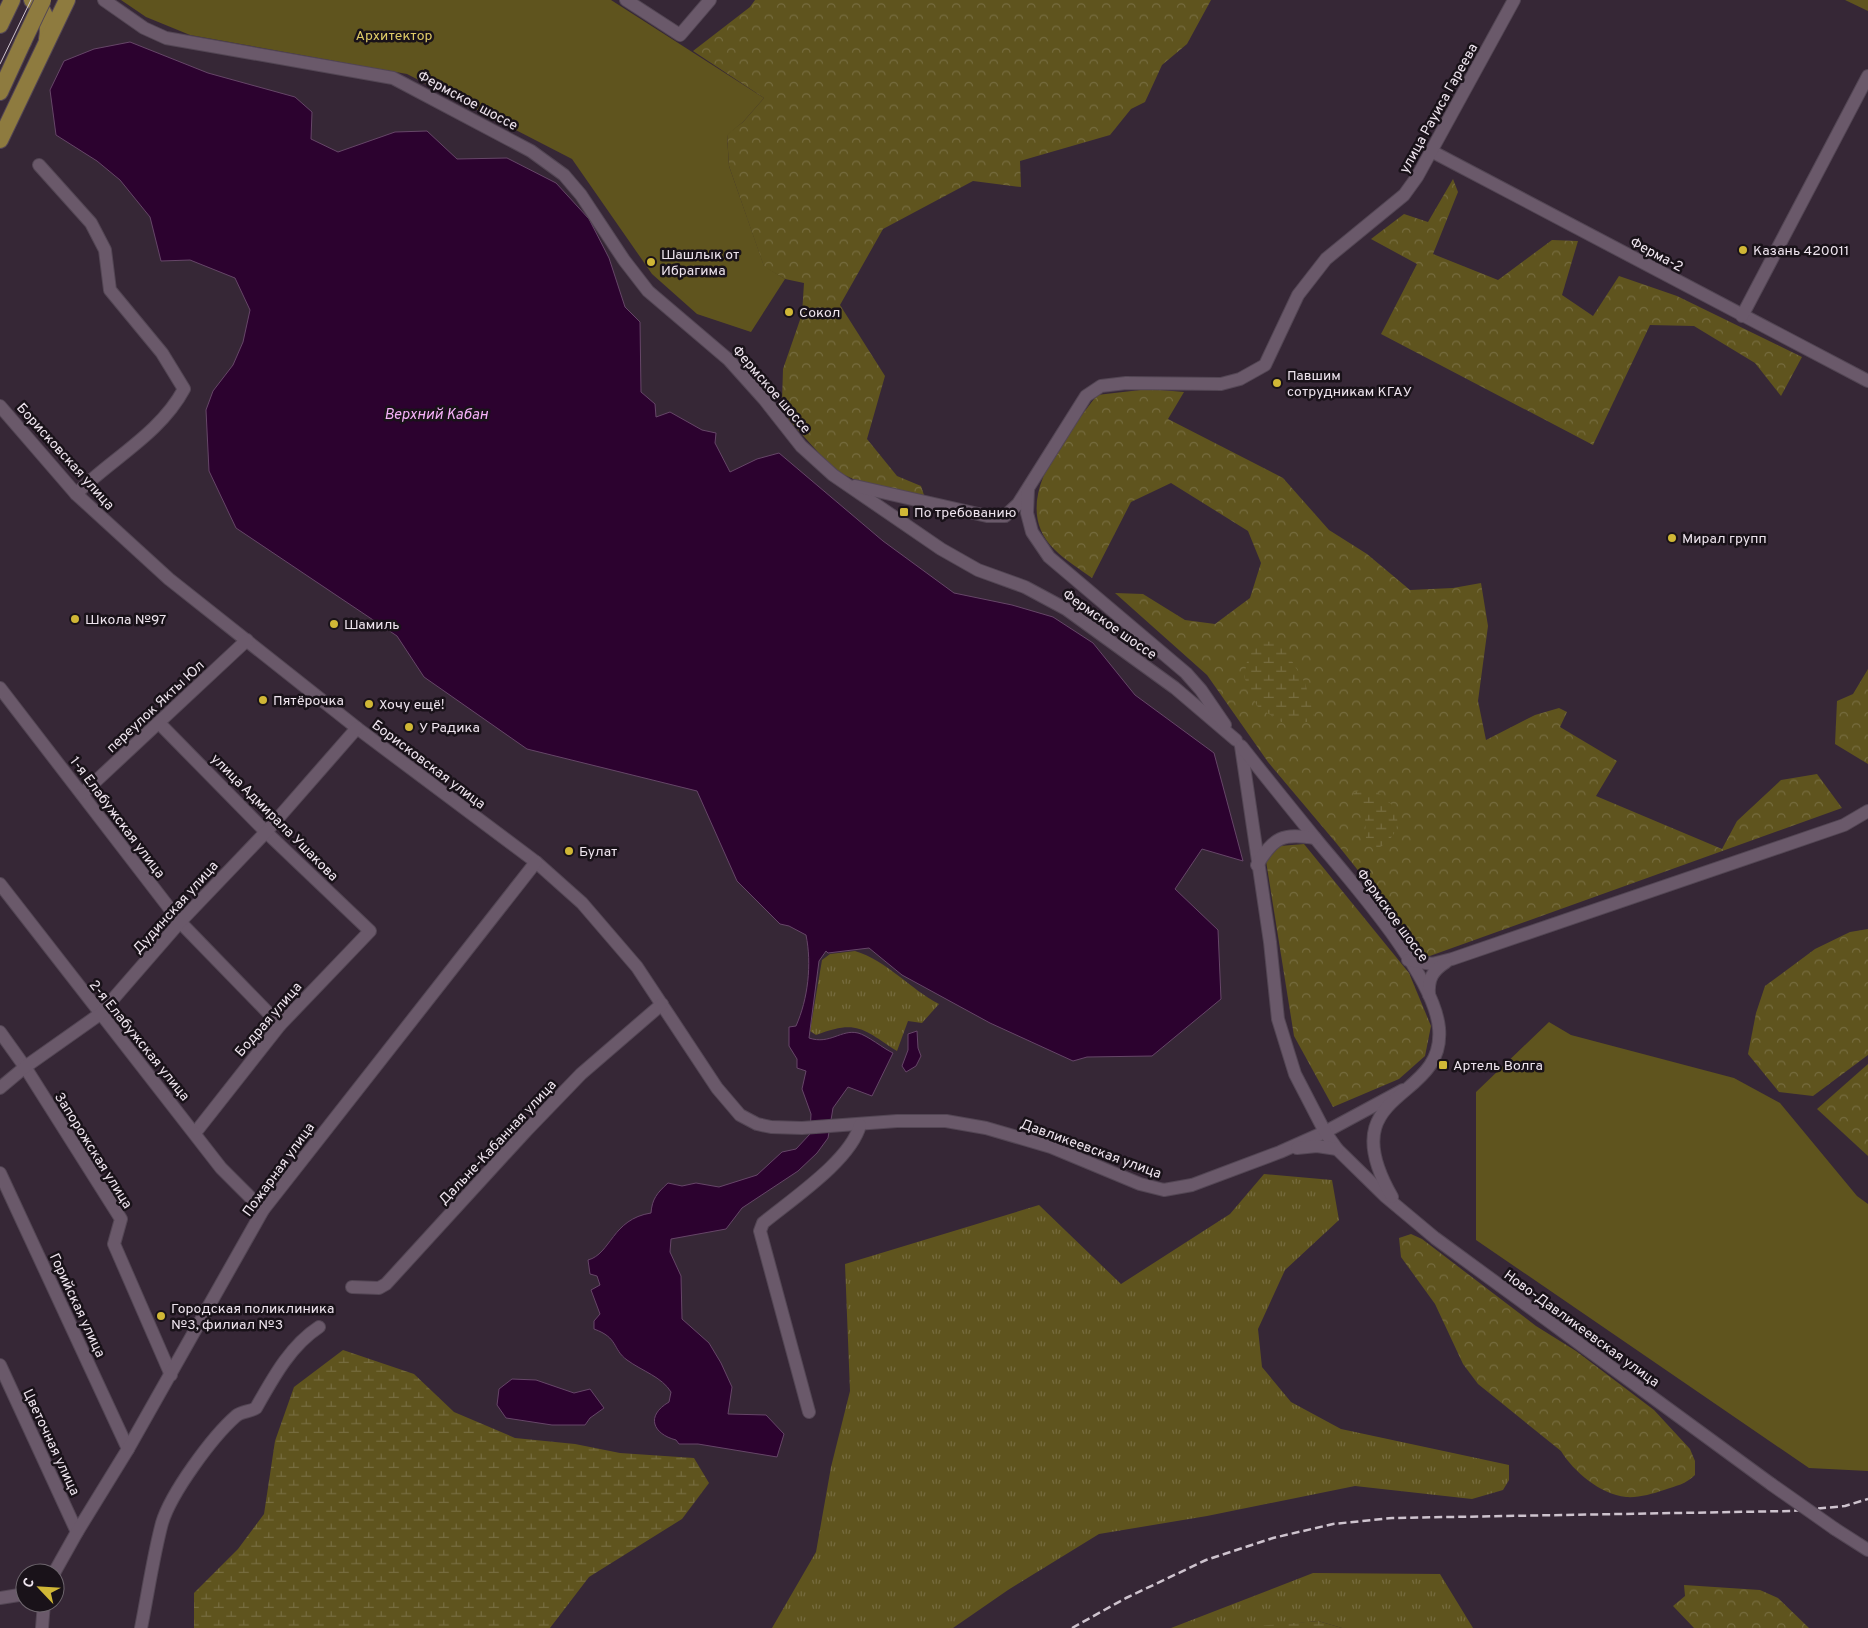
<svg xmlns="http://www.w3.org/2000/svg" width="1868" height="1628" viewBox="0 0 1868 1628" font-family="Overpass,sans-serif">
	<defs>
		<pattern id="grass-tufts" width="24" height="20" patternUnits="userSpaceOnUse" patternTransform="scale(1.25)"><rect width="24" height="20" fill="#5f541e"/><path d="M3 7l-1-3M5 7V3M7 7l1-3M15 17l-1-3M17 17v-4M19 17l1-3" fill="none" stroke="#766c3f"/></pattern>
		<pattern id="forest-crowns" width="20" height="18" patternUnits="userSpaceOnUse" patternTransform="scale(1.25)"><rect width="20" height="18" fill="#5f541e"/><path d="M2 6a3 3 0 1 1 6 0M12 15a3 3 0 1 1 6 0" fill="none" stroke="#766c3f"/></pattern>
		<pattern id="wetland-marsh" width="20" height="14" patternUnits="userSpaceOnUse" patternTransform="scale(1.25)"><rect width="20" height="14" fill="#5f541e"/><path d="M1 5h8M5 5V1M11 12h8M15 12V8" fill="none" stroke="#766c3f"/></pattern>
	</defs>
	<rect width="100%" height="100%" fill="#362736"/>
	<g fill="url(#grass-tufts)">
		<path d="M855,951C886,960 910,989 939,1004L922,1023L908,1021L897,1051C863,1029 857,1019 816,1035L810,1031L822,960L830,954Z"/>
		<path d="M1264,1174L1332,1180L1339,1220L1285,1270L1258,1329L1262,1367L1291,1402L1341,1429L1509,1465V1480L1503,1490L1472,1499L1355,1486L1207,1516L1099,1534L1008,1590L953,1628H772L816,1552L831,1467L850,1391L845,1264L1039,1205L1121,1284L1230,1214Z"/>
		<path d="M1313,1573L1440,1574L1473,1628H1342L1318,1621L1251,1628H1171Z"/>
	</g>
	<g fill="url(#forest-crowns)">
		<path d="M755,0H1211L1187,44L1162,65L1145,102L1131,109L1110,135L1020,161L1021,187L973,181L883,229L840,305L885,376L867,439L897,476L921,486L925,498L865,484L835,471L789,420L782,402L783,369L802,314L804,283L785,279L764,267L729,166L727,134L743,122L764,98L693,51L750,7Z"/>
		<path d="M1453,179L1458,192L1433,254L1498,280L1552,240L1578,241L1562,295L1593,316L1619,276L1677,296L1802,357L1781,396L1755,363L1694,326L1650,325L1593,445L1381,334L1417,264L1371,239L1404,214L1428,222Z"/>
		<path d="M1149,389L1184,392L1168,419L1283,478L1329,530L1367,554L1410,590L1453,588L1481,583L1488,626L1478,701L1486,740L1535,715L1559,708L1567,712L1560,727L1617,761L1596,796L1722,849L1737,821L1781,780L1817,774L1842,808L1427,957L1337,844L1268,762L1207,675L1115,593L1143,594L1185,620L1215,624L1250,598L1261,563L1248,531L1171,483L1131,502L1092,578C1080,569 1066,561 1055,550C1006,503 1067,435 1097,395Z"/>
		<path d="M1868,669V764L1835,744L1837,701L1853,694Z"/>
		<path d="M1304,844L1409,973L1431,1026L1425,1056L1399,1079L1333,1107L1294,1036L1266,861L1280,846Z"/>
		<path d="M1868,929V1055L1813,1096L1779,1092L1748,1054L1756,1013L1765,986L1815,949L1850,932Z"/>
		<path d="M1868,1064V1156L1817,1109Z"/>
		<path d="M1411,1234L1422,1239L1536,1326L1576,1351L1654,1410L1690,1449L1695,1461V1475C1686,1484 1676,1486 1664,1490C1652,1494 1638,1498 1626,1497C1600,1494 1574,1472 1561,1451L1478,1384L1463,1364L1435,1304L1401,1257L1399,1238Z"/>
		<path d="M1684,1585L1760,1590L1778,1598L1809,1628H1694L1673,1606L1685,1596Z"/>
	</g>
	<g fill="url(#wetland-marsh)">
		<path d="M1280,641L1305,683L1316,722H1281L1257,706L1244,677L1248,656L1262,642Z"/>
		<path d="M1367,788C1388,794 1409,818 1390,839C1384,845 1382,847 1374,849L1366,838L1365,817L1353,793Z"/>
		<path d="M343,1350L414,1374L454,1412L515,1438L575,1444L620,1453L694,1458L709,1483L682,1519L589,1577L550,1628H194V1593L238,1549L264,1514L275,1441L294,1387Z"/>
		<path d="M1318,1621L1342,1628H1251L1257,1626Z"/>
	</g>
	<g fill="#5f541e">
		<path d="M121,0H611L764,98L743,122L727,135L729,166L764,266L785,279L751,332L697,314L652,274L572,159L407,74L190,35L146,17Z"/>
		<path d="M1845,0H1868V11Z"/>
		<path d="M1549,1022L1571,1035L1734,1078L1780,1103L1857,1196L1868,1204V1471L1809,1468L1476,1240V1092Z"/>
	</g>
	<g fill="#2c022f" stroke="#664668">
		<path d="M130,42L208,73L295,97L312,112L311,139L338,152L395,132L427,131L457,159L507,158L556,183L589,219L609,258L625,307L640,322L641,392L655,404L656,417L670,412L702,430L716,433L715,443L730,472L757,459L779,453L883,541L954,593L1012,605L1053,617L1093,643L1135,695L1214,753L1243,861L1202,849L1175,889L1218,930L1221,999L1152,1056L1087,1057L1073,1061L990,1023L902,975L869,948L828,953L826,951L819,961L809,1038C830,1045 841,1029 858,1033C867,1035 884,1049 893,1053L872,1096L848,1087L833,1108L828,1138L817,1153L798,1171L742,1208L726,1229L671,1239L670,1252L681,1276L682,1319L709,1343L721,1363L732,1387L728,1414L766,1415L784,1434L777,1457L698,1444H679L676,1440C653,1434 645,1416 669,1402L671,1392C662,1377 642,1371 627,1360C612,1349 619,1338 594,1329V1321L600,1314L591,1290L600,1285L597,1276L590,1274L588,1260C611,1254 612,1219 651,1213C652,1199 657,1193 668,1183L682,1186L696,1183L719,1187L757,1175L782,1152L796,1149L810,1134L811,1114L802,1089L806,1071L797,1068V1059L789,1046V1027L796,1026C808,999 812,964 806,935L789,926L780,924L737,881L697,791L527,749L424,677L397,636L236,528L209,471L206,410L213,391L233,365L243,342L250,310L235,278L190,260L161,261L150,217L120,180L97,161L56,135L50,90L64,61L94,49Z"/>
		<path d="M917,1031L918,1048L921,1056L916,1066L906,1072L902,1066L908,1050V1034Z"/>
		<path d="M512,1379L536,1380L574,1393L590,1389L604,1408L590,1418L585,1425H552L506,1418L497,1405L499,1389Z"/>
	</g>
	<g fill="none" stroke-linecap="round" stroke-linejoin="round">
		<g stroke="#534654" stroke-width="14">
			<g id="minor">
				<path d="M104,0L144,28L166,38L393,78L531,151L564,175L581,195L624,260L648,291L729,360L764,399L801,446L833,475L941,549L978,570L1025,587L1066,609L1175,688L1236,740"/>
				<path d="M626,0L680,35L710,0"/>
				<path d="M1433,152L1868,381"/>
				<path d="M39,165L91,223L105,250L110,290L162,353L184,389C160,434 111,459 76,494"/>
				<path d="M1742,316L1868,76"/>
				<path d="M0,406L76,494L169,579L357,728L536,862L582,903L637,967L717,1088L740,1115L757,1124L771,1127L802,1128L897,1121H946L986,1128L1051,1147L1140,1184L1164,1190L1192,1185L1280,1152L1325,1132L1403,1090"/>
				<path d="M855,486L987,516H1005L1018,504L1086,396L1101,386L1126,383L1221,384L1240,379L1265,365L1298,295L1326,259L1404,195L1417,177L1514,0"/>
				<path d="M1028,490L1027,513L1032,532L1049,557L1186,673L1201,690L1225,725"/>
				<path d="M0,688L180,922L280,1025"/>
				<path d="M159,723L266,832L370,931L280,1025L195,1133"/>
				<path d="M1241,746L1270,942L1278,1019L1295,1074L1325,1132L1337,1149L1386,1197L1435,1238L1771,1484"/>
				<path d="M1242,747C1268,780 1294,812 1320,844C1355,886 1434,975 1439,1028C1446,1104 1329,1087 1392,1197"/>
				<path d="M82,794L247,640"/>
				<path d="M1257,865C1274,837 1282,833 1315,838"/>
				<path d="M0,884L221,1168L263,1210"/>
				<path d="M1408,960L1432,964L1452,959L1844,825L1868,811"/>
				<path d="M1429,995C1428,979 1432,971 1446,962"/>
				<path d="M0,1032L25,1067L121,1219L114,1244L171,1375"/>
				<path d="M0,1088L25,1067L100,1014L180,922L266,832L357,728"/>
				<path d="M1297,1148L1317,1146L1337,1149"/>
				<path d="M0,1173L128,1449"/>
				<path d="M352,1287L379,1288L386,1284L526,1131L581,1074L662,1004"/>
				<path d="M0,1365L77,1532"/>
				<path d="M809,1412L760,1231L763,1223C792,1199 851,1160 860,1125"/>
				<path d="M1835,1529L1868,1550"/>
				<path d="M54,1573L77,1532L128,1449L263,1210L536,862"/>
				<path d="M0,1598L25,1594"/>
				<path d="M42,1628L44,1603"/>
				<path d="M141,1628C148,1593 153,1557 162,1523C171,1493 212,1437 236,1416C242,1411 250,1412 256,1408C273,1378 290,1346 319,1327"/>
			</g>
		</g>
		<g stroke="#534654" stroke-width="18">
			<g id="major">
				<path d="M32,0C45,10 50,23 47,39"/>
				<path d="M0,25L12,0"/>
				<path d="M0,92L23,42"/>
				<path d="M0,140L67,0"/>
			</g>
		</g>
		<use href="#minor" stroke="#6a596a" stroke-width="12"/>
		<use href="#major" stroke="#8e7b3f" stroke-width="16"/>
		<path stroke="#cec3ce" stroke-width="1" d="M0,64L31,0"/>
		<path stroke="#cec3ce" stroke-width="2.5" stroke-dasharray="8 4" stroke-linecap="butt" d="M1072,1628L1126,1598L1206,1560L1273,1538L1333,1524L1392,1518L1791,1511L1845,1506L1868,1499"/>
		<g stroke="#534654" stroke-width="14" stroke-linecap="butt">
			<path id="minor-bridge" d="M1771,1484L1835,1529"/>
		</g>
		<g stroke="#534654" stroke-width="18" stroke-linecap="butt">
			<path id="major-bridge" d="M23,42L43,0"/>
		</g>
		<use href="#minor-bridge" stroke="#6a596a" stroke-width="12"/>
		<use href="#major-bridge" stroke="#8e7b3f" stroke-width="16"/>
	</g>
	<g fill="#d0b736" stroke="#191219" stroke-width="2">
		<circle cx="1743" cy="250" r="5"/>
		<circle cx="651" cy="262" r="5"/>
		<circle cx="789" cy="312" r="5"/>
		<circle cx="1277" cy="383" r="5"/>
		<rect x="899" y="507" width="10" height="10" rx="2.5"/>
		<circle cx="1672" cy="538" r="5"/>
		<circle cx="75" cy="619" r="5"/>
		<circle cx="334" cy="624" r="5"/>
		<circle cx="263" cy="700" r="5"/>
		<circle cx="369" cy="704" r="5"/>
		<circle cx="409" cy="727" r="5"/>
		<circle cx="569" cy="851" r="5"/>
		<rect x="1438" y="1060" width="10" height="10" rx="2.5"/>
		<circle cx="161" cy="1316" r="5"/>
	</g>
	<g text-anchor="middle" stroke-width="5" stroke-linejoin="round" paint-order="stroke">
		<g font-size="14" fill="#dfcb67" stroke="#191219">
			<text x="394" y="40">Архитектор</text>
		</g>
		<g font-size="14" fill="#eee4ee" stroke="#191219">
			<text transform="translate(468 100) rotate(28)" y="5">Фермское шоссе</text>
			<text transform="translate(1438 108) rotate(-61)" y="5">улица Рауиса Гареева</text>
			<text transform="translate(1657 254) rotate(28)" y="5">Ферма-2</text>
			<text transform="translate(772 389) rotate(49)" y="5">Фермское шоссе</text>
			<text transform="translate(66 456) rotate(48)" y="5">Борисковская улица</text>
			<text transform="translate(1110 624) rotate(35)" y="5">Фермское шоссе</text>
			<text transform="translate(155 706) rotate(-43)" y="5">переулок Якты Юл</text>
			<text transform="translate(429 764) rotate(37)" y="5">Борисковская улица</text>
			<text transform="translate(118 817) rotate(53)" y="5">1-я Елабужская улица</text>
			<text transform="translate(275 817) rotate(45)" y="5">улица Адмирала Ушакова</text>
			<text transform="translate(175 907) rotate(-48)" y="5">Дудинская улица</text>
			<text transform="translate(1393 915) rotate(54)" y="5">Фермское шоссе</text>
			<text transform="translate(268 1019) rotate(-49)" y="5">Бодрая улица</text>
			<text transform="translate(140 1040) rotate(51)" y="5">2-я Елабужская улица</text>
			<text transform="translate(497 1142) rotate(-47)" y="5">Дальне-Кабанная улица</text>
			<text transform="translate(1091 1148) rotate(20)" y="5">Давликеевская улица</text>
			<text transform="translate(94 1150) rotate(58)" y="5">Запорожская улица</text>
			<text transform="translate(278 1169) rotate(-54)" y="5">Пожарная улица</text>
			<text transform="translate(78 1305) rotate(65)" y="5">Горийская улица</text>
			<text transform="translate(1582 1328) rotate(36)" y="5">Ново-Давликеевская улица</text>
			<text transform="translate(52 1442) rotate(65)" y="5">Цветочная улица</text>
		</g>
		<g font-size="14" fill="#eee4ee" stroke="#191219" text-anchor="start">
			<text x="1753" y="255">Казань 420011</text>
			<text x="661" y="259">Шашлык от<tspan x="661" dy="16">Ибрагима</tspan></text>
			<text x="799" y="317">Сокол</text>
			<text x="1287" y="380">Павшим<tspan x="1287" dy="16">сотрудникам КГАУ</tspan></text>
			<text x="914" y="517">По требованию</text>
			<text x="1682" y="543">Мирал групп</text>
			<text x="85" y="624">Школа №97</text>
			<text x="344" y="629">Шамиль</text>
			<text x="273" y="705">Пятёрочка</text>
			<text x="379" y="709">Хочу ещё!</text>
			<text x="419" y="732">У Радика</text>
			<text x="579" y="856">Булат</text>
			<text x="1453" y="1070">Артель Волга</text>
			<text x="171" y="1313">Городская поликлиника<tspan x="171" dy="16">№3, филиал №3</tspan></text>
		</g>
		<g font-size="15" font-style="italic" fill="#f6b1f9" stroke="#191219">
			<text x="436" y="419">Верхний Кабан</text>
		</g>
	</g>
	<g transform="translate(40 1588) rotate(295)"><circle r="24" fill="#191219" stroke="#6e666e"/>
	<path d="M0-4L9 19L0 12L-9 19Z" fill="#d0b736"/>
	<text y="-8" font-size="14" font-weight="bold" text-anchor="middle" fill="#eee4ee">С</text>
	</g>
</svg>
